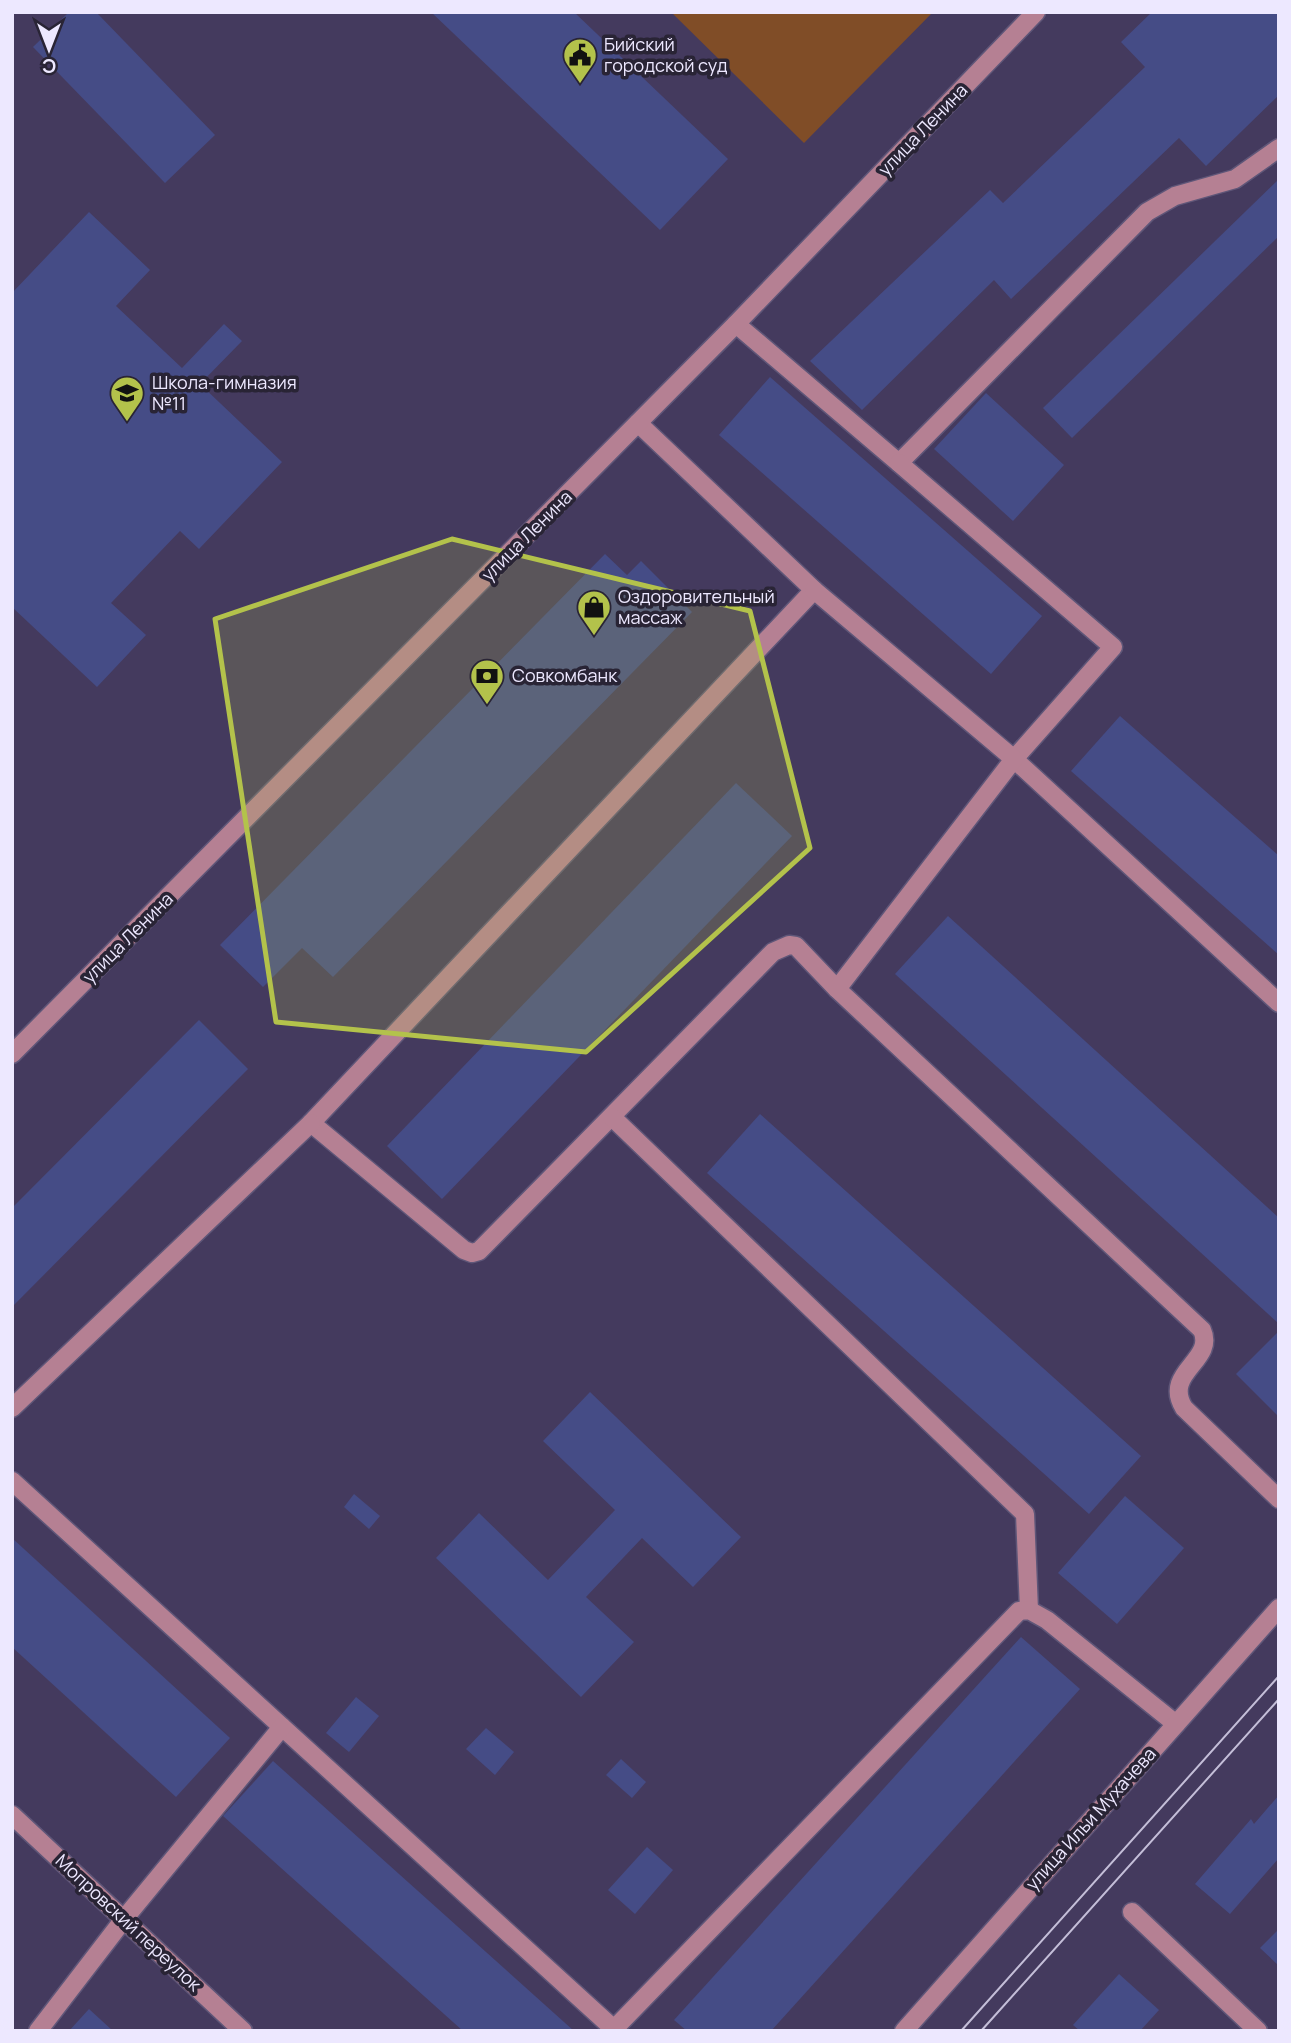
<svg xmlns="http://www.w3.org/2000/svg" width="1291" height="2043" viewBox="0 0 1291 2043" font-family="Manrope,sans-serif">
	<rect width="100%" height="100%" fill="#443a5e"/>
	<path fill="#804d27" d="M671,12H933L804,143Z"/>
	<g fill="#454c86">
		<path d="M69,12H96L215,135L165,183L33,47Z"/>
		<path d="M431,12H574L728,159L660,230Z"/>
		<path d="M1152,12H1279V95L1206,166L1179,138L1011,299L994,280L862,410L810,361L990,190L1003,203L1145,67L1121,42Z"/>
		<path d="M1279,179V236L1072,438L1043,408Z"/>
		<path d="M89,212L150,270L116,306L182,368L224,324L242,341L200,384L282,462L199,549L180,531L111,603L146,635L97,687L12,607V293Z"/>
		<path d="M770,377L1042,616L991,674L719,435Z"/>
		<path d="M986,393L1064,465L1013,521L934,449Z"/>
		<path d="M605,554L627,575L641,561L692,612L333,977L302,948L263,987L220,945Z"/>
		<path d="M1120,716L1279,856V955L1071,771Z"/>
		<path d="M736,783L792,836L442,1199L387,1146Z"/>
		<path d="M948,916L1279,1218L1278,1323L895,974Z"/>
		<path d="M199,1020L248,1069L12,1307V1208Z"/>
		<path d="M760,1114L1141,1456L1089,1514L707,1173Z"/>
		<path d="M1279,1331V1417L1236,1374Z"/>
		<path d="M590,1392L741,1537L693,1587L642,1538L586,1597L634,1642L581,1697L436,1558L479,1513L548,1580L615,1510L543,1441Z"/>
		<path d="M354,1494L380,1516L369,1529L344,1507Z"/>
		<path d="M1125,1496L1184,1548L1117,1624L1058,1573Z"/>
		<path d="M12,1538L230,1738L176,1797L12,1647Z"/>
		<path d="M1021,1637L1080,1689L771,2031H687L674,2020Z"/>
		<path d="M356,1697L379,1716L349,1752L326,1733Z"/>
		<path d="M486,1728L514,1752L495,1775L466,1749Z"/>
		<path d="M621,1759L646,1782L632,1798L606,1775Z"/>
		<path d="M273,1761L574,2031H463L223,1816Z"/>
		<path d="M1279,1795V1858L1230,1914L1195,1884L1251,1819L1254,1824Z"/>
		<path d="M647,1847L673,1870L635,1914L608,1890Z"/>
		<path d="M1279,1929V1966L1260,1948Z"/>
		<path d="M1119,1974L1159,2010L1140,2031H1080L1073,2025Z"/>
		<path d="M89,2009L113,2031H69Z"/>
	</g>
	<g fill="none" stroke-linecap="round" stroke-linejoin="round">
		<g stroke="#5f5678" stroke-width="21">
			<g id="minor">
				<path d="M736,324L899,463L1147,212L1175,196L1235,179L1279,148"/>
				<path d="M638,423L814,590L311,1123L464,1250L472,1253L479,1251L773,952L789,945L796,946L837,989"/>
				<path d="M899,463L1113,647L1014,759L1279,1003"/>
				<path d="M814,590L1014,759L837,989L1202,1330C1216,1361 1162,1372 1184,1408L1279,1499"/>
				<path d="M12,1054L736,324L1036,12"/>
				<path d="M612,1117L1025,1514L1029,1610"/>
				<path d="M12,1408L311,1123"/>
				<path d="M12,1481L616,2031"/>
				<path d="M12,1815L243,2031"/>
				<path d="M1132,1912L1258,2031"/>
				<path d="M614,2029L1019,1611L1029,1610L1047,1620L1176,1724"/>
				<path d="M38,2031L124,1919L282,1727"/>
				<path d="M904,2031L1279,1608"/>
			</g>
		</g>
		<use href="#minor" stroke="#b58093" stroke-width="18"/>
		<g stroke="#c4bed8" stroke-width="2">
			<path d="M961,2031L1279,1676"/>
			<path d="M981,2031L1279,1699"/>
		</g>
	</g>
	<path fill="#b3c24b" fill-opacity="0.2" stroke="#b3c24b" stroke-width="5" stroke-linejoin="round" d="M452,539L750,611L810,848L586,1052L276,1022L215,619Z"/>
	<defs>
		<g id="civic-pin" transform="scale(1.75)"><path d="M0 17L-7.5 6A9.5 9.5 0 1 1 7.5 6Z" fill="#b3c24b" stroke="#292435"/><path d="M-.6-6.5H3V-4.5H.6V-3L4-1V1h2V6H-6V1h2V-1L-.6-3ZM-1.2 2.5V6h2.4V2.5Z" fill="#111"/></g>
		<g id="school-pin" transform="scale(1.75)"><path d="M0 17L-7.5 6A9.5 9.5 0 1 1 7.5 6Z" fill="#b3c24b" stroke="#292435"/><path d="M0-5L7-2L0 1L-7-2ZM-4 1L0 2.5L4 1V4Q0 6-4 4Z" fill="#111"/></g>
		<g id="shop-pin" transform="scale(1.75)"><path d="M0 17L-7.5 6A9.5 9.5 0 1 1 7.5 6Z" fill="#b3c24b" stroke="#292435"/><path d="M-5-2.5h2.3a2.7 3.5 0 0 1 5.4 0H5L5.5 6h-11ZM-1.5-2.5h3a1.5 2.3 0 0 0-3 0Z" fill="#111"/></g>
		<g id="bank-pin" transform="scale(1.75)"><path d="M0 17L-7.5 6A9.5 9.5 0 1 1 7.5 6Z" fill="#b3c24b" stroke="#292435"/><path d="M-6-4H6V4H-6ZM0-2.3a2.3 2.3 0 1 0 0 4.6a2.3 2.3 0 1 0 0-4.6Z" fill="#111"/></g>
	</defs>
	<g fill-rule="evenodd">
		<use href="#civic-pin" x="580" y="55"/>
		<use href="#school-pin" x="127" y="393"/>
		<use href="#shop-pin" x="594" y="607"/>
		<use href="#bank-pin" x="487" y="676"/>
	</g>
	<g text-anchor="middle" stroke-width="7" stroke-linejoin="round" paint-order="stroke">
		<g font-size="18" fill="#ede8ff" stroke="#292435" text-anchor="start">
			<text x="604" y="51">Бийский<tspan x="604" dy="21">городской суд</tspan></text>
			<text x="152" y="389">Школа-гимназия<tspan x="152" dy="21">№11</tspan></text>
			<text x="618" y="603">Оздоровительный<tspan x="618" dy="21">массаж</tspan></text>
			<text x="512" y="682">Совкомбанк</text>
		</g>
		<g font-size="18" fill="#ede8ff" stroke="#292435">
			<text transform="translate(923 130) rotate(-46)" y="6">улица Ленина</text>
			<text transform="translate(527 536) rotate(-45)" y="6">улица Ленина</text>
			<text transform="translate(128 938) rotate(-45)" y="6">улица Ленина</text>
			<text transform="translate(1091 1819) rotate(-48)" y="6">улица Ильи Мухачева</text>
			<text transform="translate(128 1923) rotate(43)" y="6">Мопровский переулок</text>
		</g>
	</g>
	<rect width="1291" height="2043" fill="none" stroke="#ede8ff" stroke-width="28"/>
	<g transform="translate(49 49) rotate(180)" stroke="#292435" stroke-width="5" paint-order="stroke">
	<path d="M0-5L12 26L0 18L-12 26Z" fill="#ede8ff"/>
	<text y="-10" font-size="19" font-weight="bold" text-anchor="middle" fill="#ede8ff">С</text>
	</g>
</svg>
